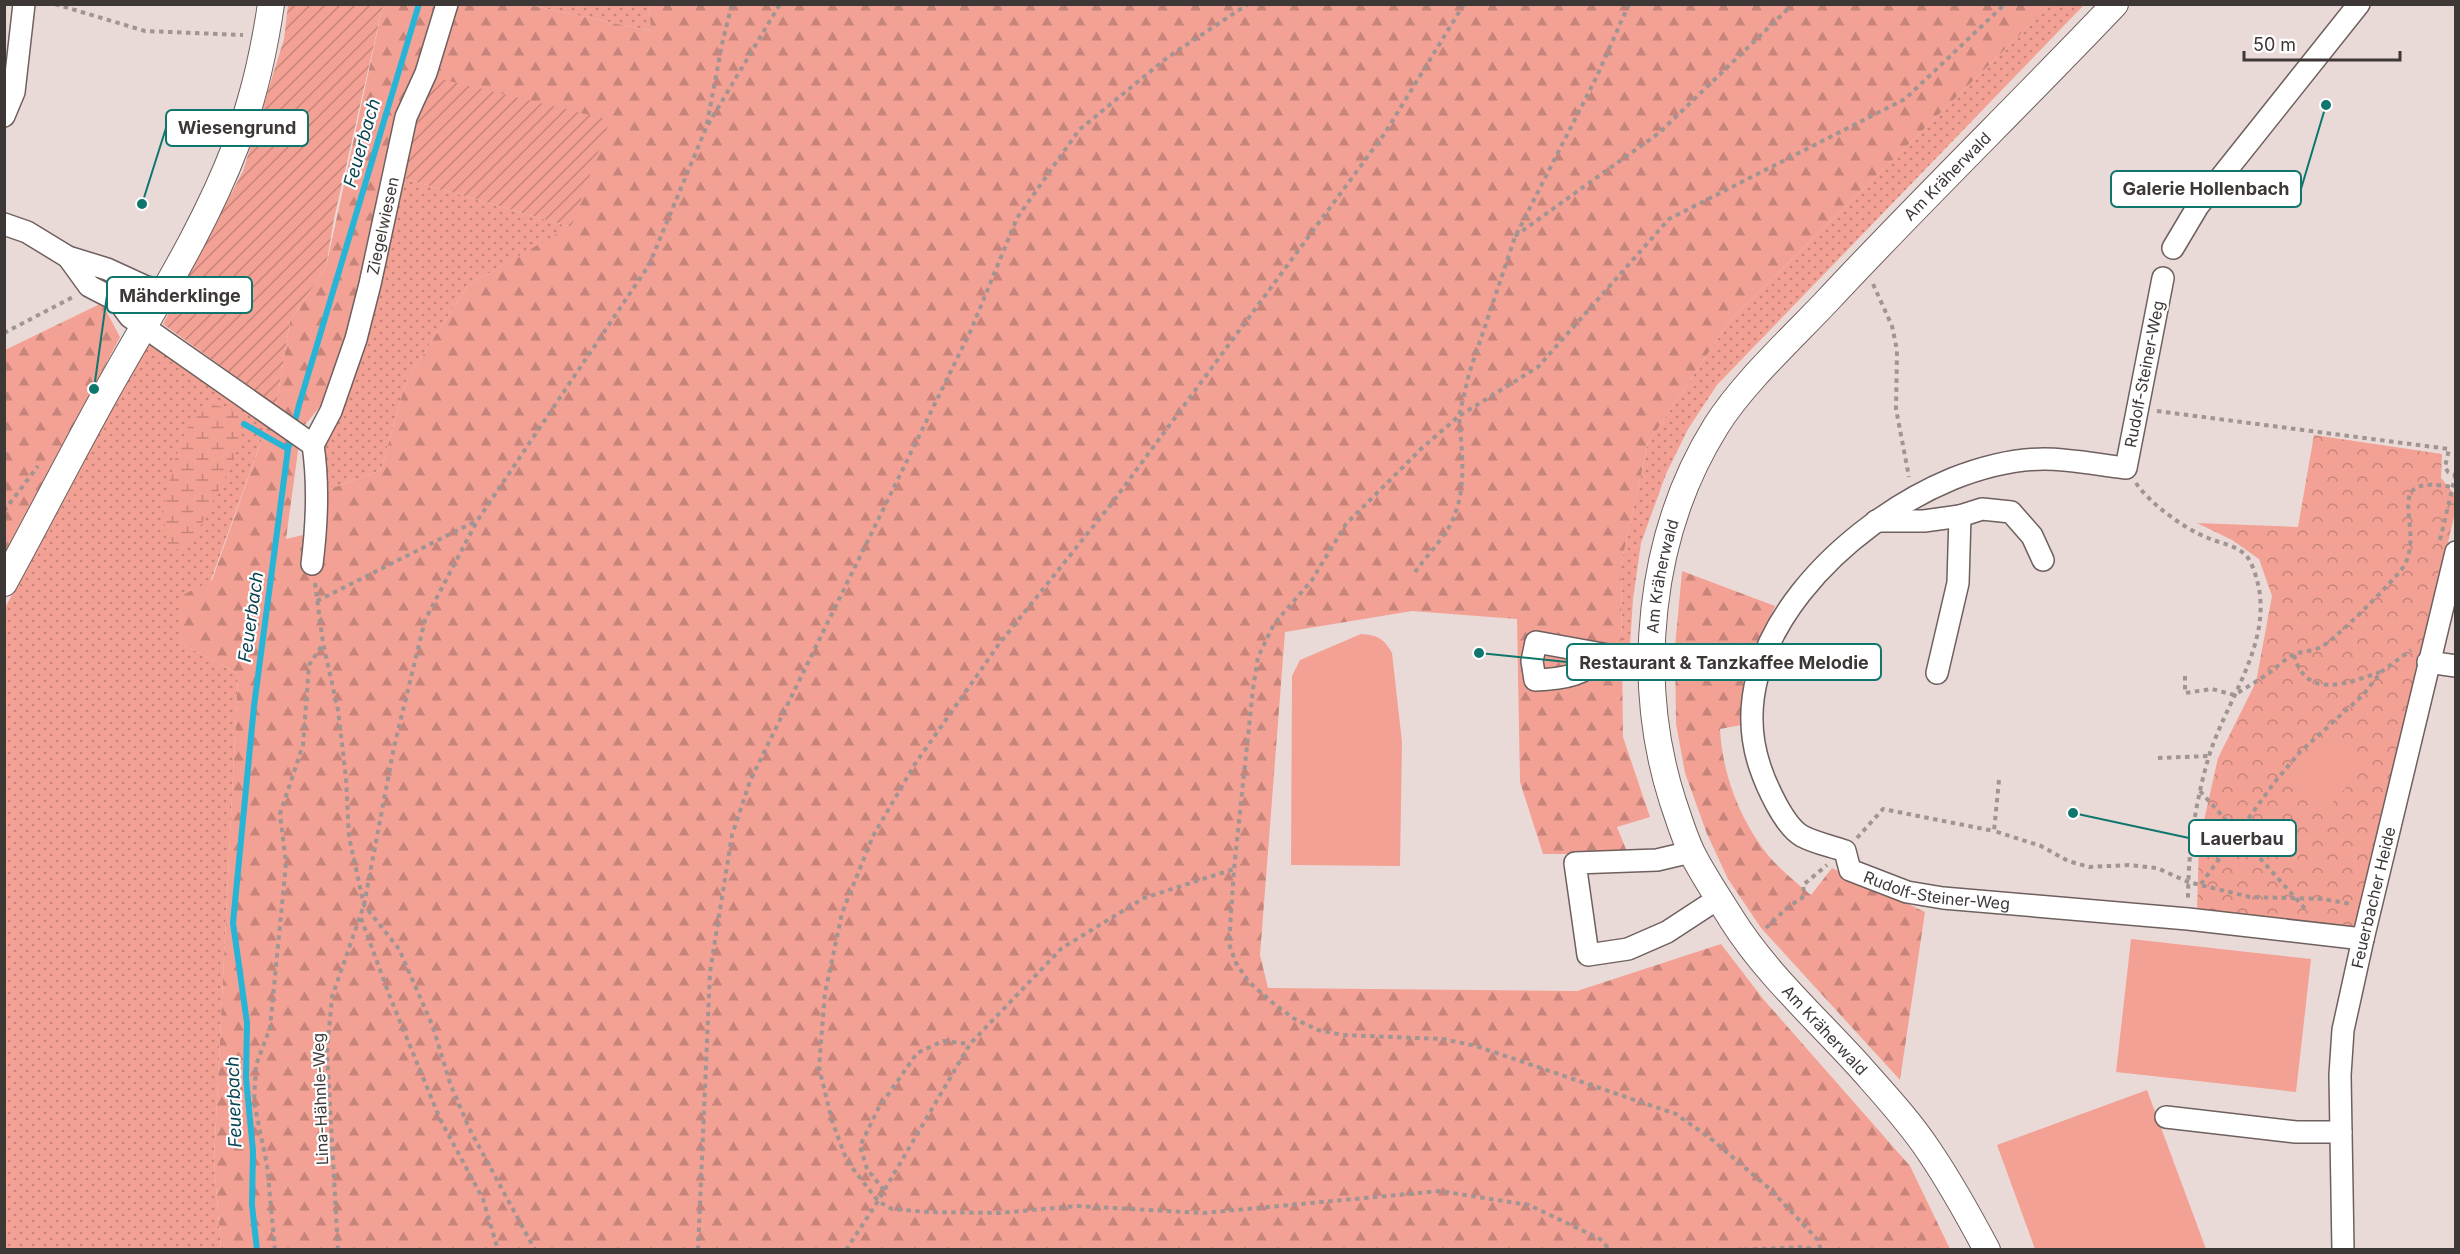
<svg xmlns="http://www.w3.org/2000/svg" width="2460" height="1254" viewBox="0 0 2460 1254" font-family="Inter,sans-serif">
	<defs>
		<pattern id="grass-dots" width="8" height="8" patternUnits="userSpaceOnUse" patternTransform="scale(1.5)"><rect width="8" height="8" fill="#f3a194"/><path d="M2 2h.1M6 6h.1" fill="none" stroke="#c6847a" stroke-width="1.8" stroke-linecap="round"/></pattern>
		<pattern id="forest-firs" width="22" height="20" patternUnits="userSpaceOnUse" patternTransform="scale(1.5)"><rect width="22" height="20" fill="#f3a194"/><path d="M5 1l3.5 6h-7zM16 11l3.5 6h-7z" fill="#c6847a"/></pattern>
		<pattern id="wetland-marsh" width="20" height="14" patternUnits="userSpaceOnUse" patternTransform="scale(1.5)"><rect width="20" height="14" fill="#f3a194"/><path d="M1 5h8M5 5V1M11 12h8M15 12V8" fill="none" stroke="#c6847a"/></pattern>
		<pattern id="park-crowns" width="20" height="18" patternUnits="userSpaceOnUse" patternTransform="scale(1.5)"><rect width="20" height="18" fill="#f3a194"/><path d="M2 6a3 3 0 1 1 6 0M12 15a3 3 0 1 1 6 0" fill="none" stroke="#c6847a"/></pattern>
		<pattern id="garden-furrows" width="10" height="10" patternUnits="userSpaceOnUse" patternTransform="scale(1.5)"><rect width="10" height="10" fill="#f3a194"/><path d="M-1 1l2-2M0 10L10 0M9 11l2-2" fill="none" stroke="#c6847a"/></pattern>
	</defs>
	<rect width="100%" height="100%" fill="#eadad7"/>
	<g fill="url(#grass-dots)">
		<path d="M529,5H649L651,31Z"/>
		<path d="M2050,5H2084L1717,385L1688,429L1666,474L1641,543L1633,599L1630,646L1622,650L1621,565L1648,443L1731,319Z"/>
		<path d="M399,177L571,227L468,285L406,381L381,470L322,492L321,448Z"/>
		<path d="M150,341L267,425L211,580L179,642L238,674L214,1161L221,1249L5,1250V608L97,431Z"/>
	</g>
	<g fill="url(#forest-firs)">
		<path d="M383,5H439L362,284L327,398L305,425L276,406L290,321L326,267Z"/>
		<path d="M455,5H529L651,31L649,5H2050L1731,319L1648,443L1621,565L1623,737L1650,817L1617,827L1628,854H1543L1520,782L1517,619L1412,611L1285,632L1260,955L1268,988L1577,991L1721,944L1764,1000L1910,1166L1950,1249H221L214,1161L238,674L179,642V597L212,580L267,425L299,444L286,539L324,530L322,492L381,470L406,381L468,285L571,226L433,77Z"/>
		<path d="M102,303L120,337L5,556V350Z"/>
		<path d="M1682,571L1775,606L1744,678L1741,725L1720,729C1722,770 1737,812 1761,846C1774,865 1793,880 1811,895L1832,868L1925,912L1900,1080L1761,928L1728,879L1707,834L1685,773L1676,724L1675,647Z"/>
	</g>
	<path fill="url(#wetland-marsh)" d="M212,404L231,410L244,424L234,460L200,527L189,545L175,550L168,544L162,511L175,459L190,422Z"/>
	<path fill="url(#park-crowns)" d="M2314,435L2442,454L2441,478L2455,495V512L2359,936L2197,910L2199,843L2218,758L2256,682L2272,596L2259,559L2232,540L2197,523L2298,527Z"/>
	<g fill="url(#garden-furrows)">
		<path d="M288,5H383L334,219L326,267L290,321L276,406L163,324L243,171L284,39Z"/>
		<path d="M433,77L610,120L571,227L399,177L413,124Z"/>
	</g>
	<g fill="#f3a194">
		<path d="M1361,634C1378,635 1384,639 1392,653L1402,742L1400,866L1291,865L1292,676L1300,660Z"/>
		<path d="M2327,736L2365,767L2323,813L2285,782Z"/>
		<path d="M2131,939L2311,959L2296,1092L2116,1072Z"/>
		<path d="M2147,1090L2206,1249H2035L1997,1145Z"/>
	</g>
	<g fill="none" stroke-linecap="round" stroke-linejoin="round">
		<g stroke="#26b5d7" stroke-width="6">
			<path d="M244,424L288,449"/>
			<path d="M257,1250L252,1205L253,1151L246,1078L247,1023L233,923L254,706L288,449L299,405L419,4"/>
		</g>
		<g stroke="#6e605e" stroke-width="24">
			<g id="minor">
				<path d="M4,116L14,92L24,4"/>
				<path d="M4,224L27,232L68,257L107,269L144,286L165,292"/>
				<path d="M2173,248L2198,206L2359,4"/>
				<path d="M68,257L89,286L118,301L130,317L313,445C319,485 317,524 312,564"/>
				<path id="s1" d="M2163,278L2126,468C2099,465 2071,459 2044,459C2014,459 1980,468 1952,479C1848,522 1718,642 1760,767C1766,785 1784,826 1802,836C1815,843 1831,846 1845,851L1850,870L1907,892L1943,898L2188,919L2363,939"/>
				<path id="s2" d="M313,445L331,411L356,339L370,284L406,117L426,73L447,4"/>
				<path d="M1960,516L1982,509L2011,512L2032,536L2043,560"/>
				<path d="M1876,521H1924L1960,516L1958,583L1937,673"/>
				<path d="M1608,655C1582,675 1567,679 1535,680L1532,661L1536,642L1608,655L1653,656"/>
				<path d="M2428,662L2456,666"/>
				<path d="M1691,852L1657,860L1575,863L1588,955L1628,949L1667,932L1719,898"/>
				<path d="M2166,1117L2296,1132H2341"/>
				<path id="s3" d="M2343,1250L2340,1075L2343,1030L2363,939L2456,552"/>
			</g>
		</g>
		<g stroke="#6e605e" stroke-width="28">
			<g id="major">
				<path d="M4,583C39,519 72,454 107,391C152,310 203,232 236,145C253,100 264,52 271,4"/>
				<path id="s4" d="M1987,1250C1969,1216 1950,1182 1929,1151C1910,1122 1884,1094 1861,1068C1817,1019 1766,974 1731,918C1718,897 1703,875 1692,853C1684,837 1679,819 1673,802C1634,681 1648,535 1716,426C1742,384 1792,338 1827,301C1921,200 2020,104 2115,4"/>
			</g>
		</g>
		<g stroke="#a09593" stroke-width="4" stroke-dasharray="4.5 4.5" stroke-linecap="butt">
			<path d="M55,4L145,31L243,35"/>
			<path d="M1464,4L1385,133L1112,503L999,644L915,764L873,836L842,913L825,993L819,1067L832,1121L847,1161L878,1201L892,1209L927,1212L999,1213L1077,1206L1204,1213L1440,1191L1529,1205L1600,1239L1610,1250"/>
			<path d="M1629,4L1597,76L1515,237L1469,374L1459,416L1422,448L1346,524L1312,580L1274,624L1258,657L1253,689L1234,869L1229,944L1236,963L1249,982L1273,1003L1293,1018L1318,1030L1343,1035L1443,1039L1476,1046L1676,1114L1710,1138L1770,1189L1817,1239L1821,1250"/>
			<path d="M707,124L722,44L732,4"/>
			<path d="M1515,236L1659,133L1793,4"/>
			<path d="M1873,284L1892,326L1897,350L1896,409L1909,477"/>
			<path d="M4,333L73,297"/>
			<path d="M2157,411L2449,449L2445,467L2448,472L2456,475"/>
			<path d="M2136,483C2150,504 2185,529 2208,538C2222,544 2238,545 2248,558C2253,565 2256,576 2258,584C2272,644 2226,701 2209,756C2195,803 2188,852 2188,901"/>
			<path d="M4,511L38,466"/>
			<path d="M2440,540L2456,473"/>
			<path d="M1415,572C1426,557 1440,542 1449,527C1468,494 1462,452 1459,416L1538,367L1669,219L1905,99L2005,4"/>
			<path d="M315,583L323,643L338,710L346,778L349,837L364,905L399,949L433,1027L450,1083L469,1128L535,1250"/>
			<path d="M317,601L476,521"/>
			<path d="M2294,655C2306,700 2346,684 2380,672"/>
			<path d="M2185,676V693L2212,689L2234,695C2246,688 2257,681 2269,673C2277,667 2286,658 2295,654C2303,651 2313,651 2321,647C2335,640 2395,580 2404,566C2427,526 2375,471 2456,488"/>
			<path d="M2158,758L2209,756"/>
			<path d="M1999,780L1994,831L2041,846L2068,861L2089,867L2129,865L2157,868L2188,882L2250,897L2323,899L2351,904"/>
			<path d="M2200,791L2308,912"/>
			<path d="M1857,838L1883,809L1994,831"/>
			<path d="M2201,884L2274,783L2300,752L2363,695L2381,672L2411,650"/>
			<path d="M361,918L390,997L440,1119L483,1199L498,1250"/>
			<path d="M1766,928L1788,907L1802,898L1804,892L1803,885L1827,865"/>
			<path d="M884,1190L867,1169L860,1146L878,1109L917,1053L943,1041L970,1044"/>
			<path d="M275,1250L267,1165L254,1102L256,1065L270,1028L286,863L280,814L303,745L309,665L323,644"/>
			<path d="M338,1250L327,1051L332,997L364,905L394,747L425,620L477,521L649,265L706,128L780,4"/>
			<path d="M698,1250L710,972L732,835L750,781L971,330L1017,218L1079,130L1168,57L1248,4"/>
			<path d="M846,1250L878,1201L970,1044L1062,948L1144,898L1234,869"/>
			<path d="M1735,1250L1806,1247L1813,1250"/>
		</g>
		<use href="#minor" stroke="#fff" stroke-width="21"/>
		<use href="#major" stroke="#fff" stroke-width="26"/>
	</g>
	<g text-anchor="middle" stroke-width="4.5" stroke-linejoin="round" paint-order="stroke">
		<g font-size="16" fill="#3d3736" stroke="#fff">
			<text dy="6" stroke="none"><textPath href="#s4" startOffset="1282">Am Kräherwald</textPath></text>
			<text dy="6" stroke="none"><textPath href="#s2" startOffset="231">Ziegelwiesen</textPath></text>
			<text transform="translate(2144 374) rotate(-79)" y="6">Rudolf-Steiner-Weg</text>
			<text dy="6" stroke="none"><textPath href="#s4" startOffset="780">Am Kräherwald</textPath></text>
			<text dy="6" stroke="none"><textPath href="#s1" startOffset="986">Rudolf-Steiner-Weg</textPath></text>
			<text dy="6" stroke="none"><textPath href="#s3" startOffset="356">Feuerbacher Heide</textPath></text>
			<text transform="translate(1825 1030) rotate(47)" y="6">Am Kräherwald</text>
			<text transform="translate(320 1099) rotate(-92)" y="6">Lina-Hähnle-Weg</text>
		</g>
		<g font-size="18" font-style="italic" fill="#094452" stroke="#fff">
			<text transform="translate(362 143) rotate(-74)" y="6">Feuerbach</text>
			<text transform="translate(251 617) rotate(-82)" y="6">Feuerbach</text>
			<text transform="translate(234 1102) rotate(-92)" y="6">Feuerbach</text>
		</g>
	</g>
	<path fill="none" stroke="#0f766e" stroke-width="2" d="M142 204L166 128M2326 105L2301 189M94 389L107 295M1479 653L1567 662M2073 813L2189 838"/>
	<g fill="#0f766e" stroke="#fff" stroke-width="2">
		<circle cx="142" cy="204" r="6"/>
		<circle cx="2326" cy="105" r="6"/>
		<circle cx="94" cy="389" r="6"/>
		<circle cx="1479" cy="653" r="6"/>
		<circle cx="2073" cy="813" r="6"/>
	</g>
	<g fill="#fff" stroke="#0f766e" stroke-width="2">
		<rect x="166" y="110" width="142" height="36" rx="6"/>
		<rect x="2111" y="171" width="190" height="36" rx="6"/>
		<rect x="107" y="277" width="145" height="36" rx="6"/>
		<rect x="1567" y="644" width="314" height="36" rx="6"/>
		<rect x="2189" y="820" width="107" height="36" rx="6"/>
	</g>
	<g font-size="18" text-anchor="middle" font-weight="bold" fill="#3d3736">
		<text x="237" y="134">Wiesengrund</text>
		<text x="2206" y="195">Galerie Hollenbach</text>
		<text x="180" y="302">Mähderklinge</text>
		<text x="1724" y="669">Restaurant &amp; Tanzkaffee Melodie</text>
		<text x="2242" y="845">Lauerbau</text>
	</g>
	<rect width="2460" height="1254" fill="none" stroke="#3d3736" stroke-width="12"/>
	<path d="M2244 51v9h156v-9" fill="none" stroke="#3d3736" stroke-width="3"/>
	<text x="2253" y="51" font-size="18" fill="#3d3736" stroke="#ffffff" stroke-width="4.5" paint-order="stroke">50 m</text>
</svg>
